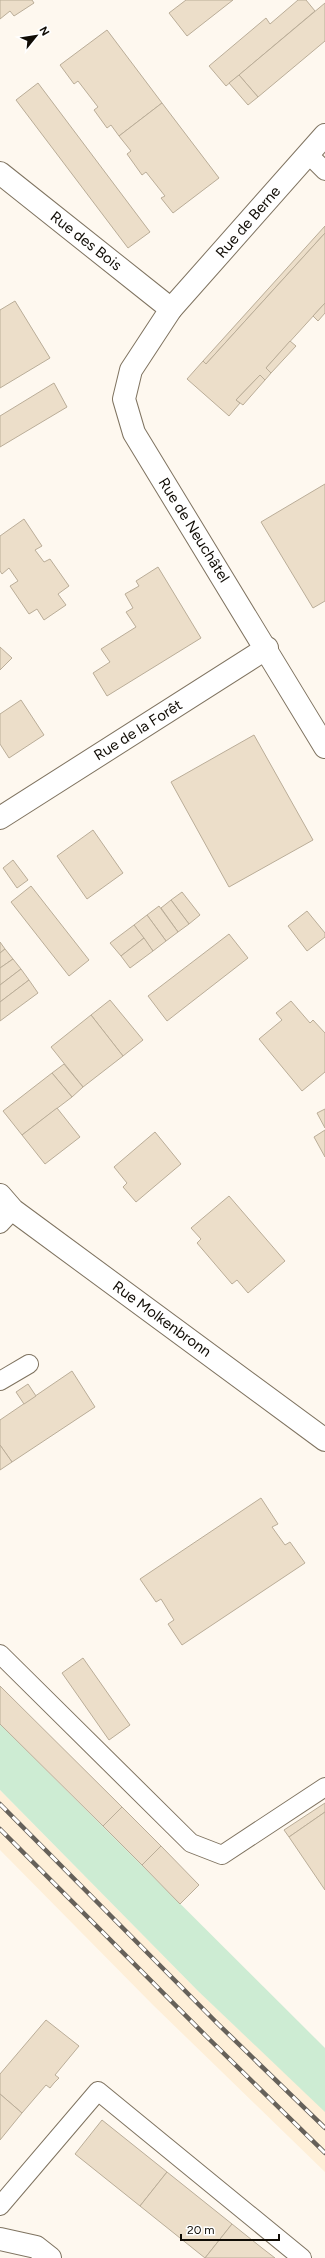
<svg xmlns="http://www.w3.org/2000/svg" width="325" height="2258" viewBox="0 0 325 2258" font-family="Figtree,sans-serif">
	<rect width="100%" height="100%" fill="#fef8ef"/>
	<path fill="#feefd8" d="M0,1790L198,1991L325,2111V2172L153,2005L0,1850Z"/>
	<path fill="#cdecd3" d="M0,1724L325,2048V2112L198,1991L0,1790Z"/>
	<g fill="#ecdec9" stroke="#baad98">
		<path d="M0,0H32L34,3L14,16L10,11L0,19Z"/>
		<path d="M186,0H233L187,36L169,13Z"/>
		<path d="M298,0H306L315,11L226,86L209,66L266,18L270,24Z"/>
		<path d="M325,3V41L258,97L239,75Z"/>
		<path d="M107,30L162,103L119,136L111,125L107,128L94,110L98,107L78,81L74,84L60,65Z"/>
		<path d="M239,75L258,97L248,105L229,83Z"/>
		<path d="M38,83L150,232L128,248L16,100Z"/>
		<path d="M162,103L219,178L173,213L161,198L165,196L146,172L142,175L127,154L131,151L119,136Z"/>
		<path d="M325,226V233L206,364L203,361Z"/>
		<path d="M325,233V303L266,368L271,373L265,380L260,375L236,400L240,403L229,416L187,379L203,361L206,364Z"/>
		<path d="M15,301L50,358L0,388V310Z"/>
		<path d="M325,303V313L318,321L313,316Z"/>
		<path d="M290,341L296,346L271,373L266,368Z"/>
		<path d="M260,375L265,380L243,405L236,400Z"/>
		<path d="M54,383L67,407L0,447V416Z"/>
		<path d="M325,484V601L313,608L261,522Z"/>
		<path d="M24,519L42,546L35,550L44,562L50,559L69,586L58,594L66,605L44,620L37,609L29,614L10,586L18,581L9,568L2,574L0,571V536Z"/>
		<path d="M158,567L201,638L107,696L93,673L110,662L101,649L136,627L126,612L133,608L125,594L139,586L136,581Z"/>
		<path d="M0,647L12,658L0,670Z"/>
		<path d="M21,700L44,735L9,758L0,744V714Z"/>
		<path d="M254,735L313,840L229,887L171,782Z"/>
		<path d="M93,830L123,873L87,899L57,856Z"/>
		<path d="M13,860L28,880L17,888L3,868Z"/>
		<path d="M31,886L89,960L69,976L11,902Z"/>
		<path d="M182,892L200,915L189,924L171,900Z"/>
		<path d="M171,900L189,924L178,932L161,908Z"/>
		<path d="M159,906L178,932L166,941L147,915Z"/>
		<path d="M307,911L325,933V937L307,951L288,926Z"/>
		<path d="M147,915L166,941L153,951L134,925Z"/>
		<path d="M134,925L144,938L121,956L110,943Z"/>
		<path d="M229,934L248,958L167,1021L148,996Z"/>
		<path d="M144,938L153,951L130,968L121,956Z"/>
		<path d="M0,942L5,949L0,953Z"/>
		<path d="M5,949L13,959L0,968V953Z"/>
		<path d="M13,959L21,969L0,985V968Z"/>
		<path d="M21,969L29,980L0,1002V985Z"/>
		<path d="M29,980L38,993L0,1021V1002Z"/>
		<path d="M110,1000L143,1040L123,1056L91,1015Z"/>
		<path d="M291,1001L310,1023L313,1020L325,1033V1072L302,1091L259,1039L282,1020L276,1013Z"/>
		<path d="M91,1015L123,1056L83,1087L51,1047Z"/>
		<path d="M64,1064L83,1087L72,1097L52,1073Z"/>
		<path d="M52,1073L72,1097L22,1135L3,1111Z"/>
		<path d="M57,1108L80,1137L45,1164L22,1135Z"/>
		<path d="M325,1109V1128L317,1113Z"/>
		<path d="M325,1130V1157L314,1137Z"/>
		<path d="M155,1132L181,1164L136,1202L123,1187L127,1183L114,1167Z"/>
		<path d="M229,1196L285,1261L248,1293L237,1280L232,1284L197,1243L201,1239L191,1228Z"/>
		<path d="M72,1371L95,1407L12,1462L0,1445V1420Z"/>
		<path d="M28,1384L36,1396L24,1404L16,1392Z"/>
		<path d="M0,1445L12,1462L0,1470Z"/>
		<path d="M261,1498L278,1524L272,1527L277,1534L285,1545L290,1542L305,1563L182,1645L168,1624L174,1620L161,1599L156,1602L140,1579Z"/>
		<path d="M83,1658L130,1725L109,1740L62,1673Z"/>
		<path d="M0,1686L122,1807L103,1826L0,1724Z"/>
		<path d="M325,1803V1812L289,1837L284,1830Z"/>
		<path d="M122,1807L161,1846L142,1865L103,1826Z"/>
		<path d="M325,1812V1890L289,1837Z"/>
		<path d="M161,1846L199,1885L180,1904L142,1865Z"/>
		<path d="M46,2020L79,2046L55,2075L59,2078L54,2083L50,2088L46,2085L22,2113L0,2094V2074Z"/>
		<path d="M0,2094L22,2113L0,2140Z"/>
		<path d="M102,2120L167,2172L140,2206L75,2154Z"/>
		<path d="M167,2172L232,2224L205,2258L140,2206Z"/>
		<path d="M232,2224L262,2248L275,2258H205Z"/>
	</g>
	<g fill="none" stroke-linecap="round" stroke-linejoin="round">
		<g stroke="#7f7360" stroke-width="20">
			<g id="service">
				<path d="M308,154L325,171"/>
				<path d="M0,1224L13,1210"/>
				<path d="M0,1381L29,1364"/>
				<path d="M0,1654L191,1843L222,1855L325,1787"/>
				<path d="M0,2206L98,2091L302,2258"/>
			</g>
		</g>
		<g stroke="#7f7360" stroke-width="24">
			<g id="minor">
				<path d="M325,135L171,309L131,370L124,399L134,433L325,747"/>
				<path d="M0,173L171,309"/>
				<path d="M0,818L267,648"/>
				<path d="M0,1195L13,1210L325,1440"/>
				<path d="M0,2239L36,2247L50,2258"/>
			</g>
		</g>
		<use href="#service" stroke="#fff" stroke-width="18"/>
		<use href="#minor" stroke="#fff" stroke-width="22"/>
		<g stroke="#66615a" stroke-width="4.5">
			<g id="rail">
				<path d="M0,1804L218,2024L325,2128"/>
				<path d="M0,1829L206,2036L325,2153"/>
			</g>
		</g>
		<use href="#rail" stroke="#fff" stroke-width="3" stroke-dasharray="9" stroke-linecap="butt"/>
	</g>
	<g text-anchor="middle" stroke-width="3" stroke-linejoin="round" paint-order="stroke">
		<g font-size="15" fill="#100c05" stroke="#fff">
			<text transform="translate(248 222) rotate(-49)" y="5">Rue de Berne</text>
			<text transform="translate(86 241) rotate(38)" y="5">Rue des Bois</text>
			<text transform="translate(194 530) rotate(58)" y="5">Rue de Neuchâtel</text>
			<text transform="translate(138 730) rotate(-32)" y="5">Rue de la Forêt</text>
			<text transform="translate(162 1319) rotate(36)" y="5">Rue Molkenbronn</text>
		</g>
	</g>
	<g transform="translate(36 36) rotate(60)" stroke="#ffffff" stroke-width="3" paint-order="stroke">
	<path d="M0-3L7 15L0 10L-7 15Z" fill="#100c05"/>
	<text y="-6" font-size="11" font-weight="bold" text-anchor="middle" fill="#100c05">N</text>
	</g>
	<path d="M181 2234v6h98v-6" fill="none" stroke="#100c05" stroke-width="2"/>
	<text x="187" y="2234" font-size="12" fill="#100c05" stroke="#ffffff" stroke-width="3" paint-order="stroke">20 m</text>
</svg>
